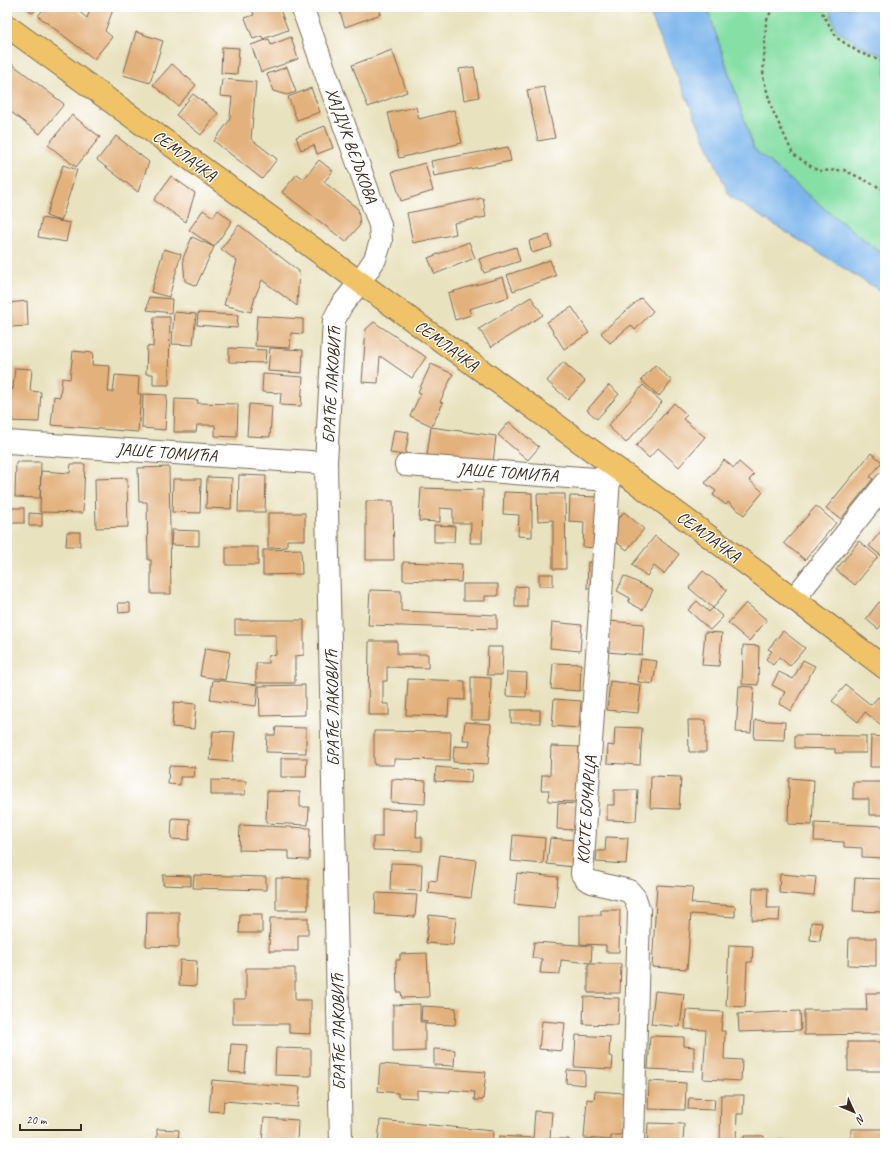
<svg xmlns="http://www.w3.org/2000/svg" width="892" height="1150" viewBox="0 0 892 1150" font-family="Caveat,sans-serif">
	<rect width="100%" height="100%" fill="#fff"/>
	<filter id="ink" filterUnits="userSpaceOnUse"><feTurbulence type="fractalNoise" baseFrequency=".025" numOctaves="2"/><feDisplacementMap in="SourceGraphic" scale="8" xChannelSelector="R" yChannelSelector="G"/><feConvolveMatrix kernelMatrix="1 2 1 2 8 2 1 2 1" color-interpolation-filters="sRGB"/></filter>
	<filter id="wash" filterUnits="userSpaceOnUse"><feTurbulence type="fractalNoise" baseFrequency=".012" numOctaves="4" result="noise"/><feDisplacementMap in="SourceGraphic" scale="16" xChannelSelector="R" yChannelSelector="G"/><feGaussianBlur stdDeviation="0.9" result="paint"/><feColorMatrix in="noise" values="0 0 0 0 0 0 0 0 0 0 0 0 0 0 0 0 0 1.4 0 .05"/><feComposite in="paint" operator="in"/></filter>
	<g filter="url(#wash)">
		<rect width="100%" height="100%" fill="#e9e2bf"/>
		<path fill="#86dfa5" stroke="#608462" d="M707,7H885V256L826,210L754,149Z"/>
		<g fill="#7bb5ec" stroke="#5b7085">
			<path d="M647,7H707L754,149L826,210L885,256V294L730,197Z"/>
			<path d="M829,7H885V56L867,49L836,30Z"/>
		</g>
		<g id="blocks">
			<g fill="#e3b17c">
				<path d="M25,7H38L33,13Z"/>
				<path d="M45,7H73L87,18L91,7H114L105,31L112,37L94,59L38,16Z"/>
				<path d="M251,7H279L288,30L263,39L262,36L253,39L245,18L254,15Z"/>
				<path d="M338,7H379L381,14L345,27Z"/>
				<path d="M136,32L163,41L150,83L123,75Z"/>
				<path d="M291,37L298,59L261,72L251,45L269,39L271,45Z"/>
				<path d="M222,47L239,48L237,74L221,73Z"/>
				<path d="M392,50L407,92L368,107L352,65Z"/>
				<path d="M7,60L64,104L40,134L7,109Z"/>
				<path d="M172,64L196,85L178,106L153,85Z"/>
				<path d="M287,67L296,92L287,95L273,91L267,74Z"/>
				<path d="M474,67L479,97L464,100L459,69Z"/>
				<path d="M222,79L256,82L251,139L277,159L262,179L214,141L229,121L230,117L232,97L220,96Z"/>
				<path d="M544,87L555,138L538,141L527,90Z"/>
				<path d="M311,88L320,112L297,120L288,97Z"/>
				<path d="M193,94L218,113L201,135L176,115Z"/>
				<path d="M416,107L419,119L454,110L462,143L399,158L388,113Z"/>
				<path d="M72,115L100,137L76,167L48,145Z"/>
				<path d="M325,126L333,148L317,154L314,145L301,150L296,137Z"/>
				<path d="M116,136L149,162L138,192L97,160Z"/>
				<path d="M508,147L511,161L434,176L431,161Z"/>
				<path d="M319,160L333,171L324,182L358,209L360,225L346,242L282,192L297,174L304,179Z"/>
				<path d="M425,163L433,191L401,201L392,172Z"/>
				<path d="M63,165L77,170L61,221L46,216Z"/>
				<path d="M171,176L195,193L186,222L154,200Z"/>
				<path d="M483,198L486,217L454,223L456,234L413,243L407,213Z"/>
				<path d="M203,210L213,217L218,210L232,221L214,247L189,230Z"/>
				<path d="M42,218L70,223L66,242L38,237Z"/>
				<path d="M239,225L299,271L297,306L262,280L255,297L251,312L224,305L237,261L221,249Z"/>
				<path d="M549,235L552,247L532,253L529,241Z"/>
				<path d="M192,237L214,247L196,286L185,281L183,258Z"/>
				<path d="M469,242L475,258L435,274L428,258Z"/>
				<path d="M516,247L520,261L484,273L479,259Z"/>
				<path d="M164,249L181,254L169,297L151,292Z"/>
				<path d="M550,260L556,276L513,291L507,275Z"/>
				<path d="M503,277L509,297L469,309L471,315L455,320L448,293Z"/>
				<path d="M149,297L172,299L171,313L147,310Z"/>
				<path d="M531,297L543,315L491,347L479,329Z"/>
				<path d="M641,298L653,311L635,330L631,325L610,343L601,333Z"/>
				<path d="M27,301L28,326L9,327L8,303Z"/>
				<path d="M572,307L589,333L564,349L547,322Z"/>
				<path d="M174,312L196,314L193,345L172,344Z"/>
				<path d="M198,313L238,315L237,328L197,325Z"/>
				<path d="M257,316L303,319V334L291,333L290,348L255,346Z"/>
				<path d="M154,317H170L169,385H153V374H146L147,346L153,347Z"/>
				<path d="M374,322L426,357L412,378L380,356L378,383L362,382L366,329Z"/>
				<path d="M7,330H10L8,355H7Z"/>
				<path d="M229,348L266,350L265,363L229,362Z"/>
				<path d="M270,348L303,350L302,373L268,371Z"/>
				<path d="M73,351L93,353L92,365L110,366L108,392H113L115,375L139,377L138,394H141L138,432L51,425L54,396L60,397L62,378L70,379Z"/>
				<path d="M563,362L585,381L568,400L547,381Z"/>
				<path d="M431,364L453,374L440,402L443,403L432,426L410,416L421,393L418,392Z"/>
				<path d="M655,365L672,381L659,396L641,380Z"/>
				<path d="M15,368L32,369L30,391L41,392L39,422L7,421V389H13Z"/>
				<path d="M263,374L303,377L301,406L280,405L281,393L262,392Z"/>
				<path d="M609,385L619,394L597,419L587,410Z"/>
				<path d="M643,385L662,402L626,443L608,426Z"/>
				<path d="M143,394L167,395L165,430L142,428Z"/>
				<path d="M175,399L198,400L197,403L238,404L237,437L215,436V425H197L196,432H174Z"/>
				<path d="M674,403L687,415L683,419L705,437L679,467L658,448L649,458L636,446Z"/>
				<path d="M249,404L272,406L270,437L247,436Z"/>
				<path d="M509,422L539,447L528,460L498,435Z"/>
				<path d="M431,427L496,436L493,463L427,455Z"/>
				<path d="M394,430L409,432L405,455L390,453Z"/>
				<path d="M871,453L882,462L870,477L873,479L841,519L826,508Z"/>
				<path d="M724,460L734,468L739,462L754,475L749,480L763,492L744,515L728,502L726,505L713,495L716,491L705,483Z"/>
				<path d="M16,462H41L40,498L15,497Z"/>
				<path d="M71,464H85L83,513L40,512L41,471L70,473Z"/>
				<path d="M169,467L171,594H151V560H148L147,502H139L138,468Z"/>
				<path d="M239,475L266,476L265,512H238Z"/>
				<path d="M207,477L232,478L231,509L206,508Z"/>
				<path d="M127,478L128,527L96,528L95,479Z"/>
				<path d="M173,479H201L200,513L172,512Z"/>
				<path d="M421,488L483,490L482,543H470L471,523H453V509L440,508V522L419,521Z"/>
				<path d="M504,492L532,493V537L518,536L519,515L503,514Z"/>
				<path d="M537,494H565L566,569H553V520L538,521Z"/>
				<path d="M570,496L600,497L597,548L583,547L584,522L569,521Z"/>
				<path d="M366,501H393L394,560H366Z"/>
				<path d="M816,506L836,523L805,560L784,543Z"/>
				<rect x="11" y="508" width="13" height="15"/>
				<path d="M624,512L644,529L627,550L612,539L617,533L611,528Z"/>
				<path d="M29,513L42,514V526H29Z"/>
				<path d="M268,513H305V540H287V547L268,548Z"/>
				<path d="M434,525L455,526L454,542H434Z"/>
				<path d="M885,526V557L884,558L869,546Z"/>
				<path d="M172,530L199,531V546L171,545Z"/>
				<path d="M67,532H80V546H66Z"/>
				<path d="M655,536L679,554L664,574L654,566L647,576L632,565Z"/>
				<path d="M859,541L878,557L855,585L836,570Z"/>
				<rect x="226" y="547" width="32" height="18"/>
				<path d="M301,549L302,574L263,575V550Z"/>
				<path d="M403,562L462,564L461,582L403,580Z"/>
				<path d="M588,562H599L598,588H587Z"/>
				<path d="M703,571L727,590L713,608L689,588Z"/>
				<rect x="539" y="574" width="14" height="12"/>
				<path d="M624,576L653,590L643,610L628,602L630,598L617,591Z"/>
				<path d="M463,584H498V596H485V601H463Z"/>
				<path d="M527,586V607H515V587Z"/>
				<path d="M370,590L401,591V611L497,615V629L368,625Z"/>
				<path d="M697,601L709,612L713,608L723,617L710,630L688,610Z"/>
				<path d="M879,602L885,607V621L878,629L866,619Z"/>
				<path d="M118,603H130V612L119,613Z"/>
				<path d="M746,603L767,620L749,641L728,623Z"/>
				<path d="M235,620H304V655L295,656V683H256V663H269L268,656L276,655V635H235Z"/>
				<path d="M609,621L644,624L642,655L607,652Z"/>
				<path d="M552,622L582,625L580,651L550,648Z"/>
				<path d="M783,631L805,648L790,666L779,657L773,665L766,659L772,651L768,649Z"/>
				<path d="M705,632L722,633L719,666L702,665Z"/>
				<path d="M369,641H397V654H428V668L387,667V681H383V704H389V715H368Z"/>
				<path d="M743,645L759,646L758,685L742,684Z"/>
				<path d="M488,647H503L502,675H487Z"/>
				<path d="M205,648L230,652L225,680L200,676Z"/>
				<path d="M641,659L657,661L653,684L638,682Z"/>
				<path d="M803,660L815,666L791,711L779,704L785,692L772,685L779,672L793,679Z"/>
				<path d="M553,663L581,664L580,691L551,689Z"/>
				<path d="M507,672L527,673L526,697L506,696Z"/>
				<path d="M471,677L491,678L490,720H471Z"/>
				<path d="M408,679L465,681V700L449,699L448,716L406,715Z"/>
				<path d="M213,680L258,685L256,706L210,700Z"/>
				<path d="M610,681L641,685L638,713L607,710Z"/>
				<path d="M305,685V715L260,716L259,686Z"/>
				<path d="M846,685L871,705L878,697L885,703V728L865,712L858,722L832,701Z"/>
				<path d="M739,686L754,687L751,733L736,732Z"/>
				<path d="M554,699L581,701L579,728L552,726Z"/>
				<path d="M174,702L196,704L194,729L172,727Z"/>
				<rect x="511" y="710" width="29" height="13"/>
				<path d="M688,720H706V752H689Z"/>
				<path d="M755,720L785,722L784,740L754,739Z"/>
				<path d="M465,722L491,724L488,764L453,762L454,746L469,747L470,740H463Z"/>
				<path d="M276,727L306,728V753L266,752L267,735H275Z"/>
				<path d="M615,727L642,728L640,765L607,763L608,745L614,746Z"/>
				<path d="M213,731L235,732L232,762L210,760Z"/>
				<path d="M374,731L451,732L450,760L394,759V765H374Z"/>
				<path d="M795,735L866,736V753H835V749L795,748Z"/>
				<path d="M871,736L885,737V767H870Z"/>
				<path d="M551,746L579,747L577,802L548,801L549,790H541L542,775H550Z"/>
				<path d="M281,758H307L306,777H281Z"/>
				<path d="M169,766L195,767L194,777H180V785L168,784Z"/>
				<path d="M436,767L472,770L471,783L435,781Z"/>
				<path d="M651,776L681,777L679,809L650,808Z"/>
				<path d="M789,778L814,780L812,825L788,824Z"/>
				<path d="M392,779L426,781L425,804L391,802Z"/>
				<path d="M211,780L246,781L245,795H211Z"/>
				<path d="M853,782H885V815H869V799H853Z"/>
				<path d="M614,790H638L636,821L607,820V805H614Z"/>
				<path d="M267,791L300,792V807H309L308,825L266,823Z"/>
				<path d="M558,803L577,804L575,830L557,829Z"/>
				<path d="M382,809L417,810L416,837H422V851L373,850V837H382Z"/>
				<path d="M172,818L190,819L189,840L171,839Z"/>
				<path d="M815,823L885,826V858L862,857V848L844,847V842L814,841Z"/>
				<path d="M240,825L310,828L309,860L289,859V851L239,850Z"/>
				<path d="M513,835L545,838L543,864L511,861Z"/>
				<path d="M606,837L628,838L626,864L596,862L597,851H605Z"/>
				<path d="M550,838L575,840L573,867L547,864Z"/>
				<path d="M440,855L476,860L471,898L428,893L429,880L437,881Z"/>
				<path d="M391,863L422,864L421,891L390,890Z"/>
				<path d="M517,873L558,877L555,908L514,904Z"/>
				<path d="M780,874L816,877L814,896L779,893Z"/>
				<path d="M163,875L191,876V886L163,885Z"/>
				<path d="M194,875L266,877V890L193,888Z"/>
				<path d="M276,878L308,879V910H276Z"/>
				<path d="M855,878L885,879V912L853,911Z"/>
				<path d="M657,885L693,887L691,903L735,906V917L691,914L687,969L652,967Z"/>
				<path d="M753,888H768L767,908H780L779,921L752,920Z"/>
				<path d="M376,893L417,895L415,917L375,914Z"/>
				<path d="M601,910H620L619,952H606V945L580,944V915H601Z"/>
				<path d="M147,912H179V947L146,946Z"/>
				<path d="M240,914H262V933H239Z"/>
				<path d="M429,915L456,918L453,945L426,943Z"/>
				<path d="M270,918H308V935H298V951H269Z"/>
				<path d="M811,922L822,923L820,941L810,940Z"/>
				<path d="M849,938H876V966L848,965Z"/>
				<path d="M534,942L592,946L591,963L561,960L560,974L540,973L542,959L532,958Z"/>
				<path d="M729,945L753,946L752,962H747L745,1007L726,1006Z"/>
				<path d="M427,953L429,997L402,998L401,992H397L396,960H400V954Z"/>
				<path d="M180,960L197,961L196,986L179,985Z"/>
				<path d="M588,964H621L620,993H588Z"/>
				<path d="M246,968H295V1000H311V1034L289,1033V1024H233V999H246Z"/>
				<path d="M655,991L684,994L680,1027L651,1024Z"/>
				<path d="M866,993H885V1034L804,1035V1010H867Z"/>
				<path d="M584,997L619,998L618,1025L583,1024Z"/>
				<path d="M420,1004V1022H425V1051L393,1052V1005Z"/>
				<path d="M422,1006L456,1008L455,1025L426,1024L427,1021L421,1020Z"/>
				<path d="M686,1010L723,1012L721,1031H725L724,1059L742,1060L741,1081L703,1079L706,1030L685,1029Z"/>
				<path d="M800,1011L801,1030L739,1032L738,1014Z"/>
				<path d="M542,1021L565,1023L562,1051L539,1049Z"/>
				<path d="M576,1035L610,1037L609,1056L613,1057L612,1069L574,1067Z"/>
				<path d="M650,1036L684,1037V1046L694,1047V1071L648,1069Z"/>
				<rect x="848" y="1042" width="37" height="29"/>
				<path d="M231,1044L247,1045L245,1073L229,1072Z"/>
				<path d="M276,1048L311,1049V1076L275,1075Z"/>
				<path d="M434,1049L455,1050L454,1066L434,1065Z"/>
				<path d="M380,1064L486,1072L483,1100H474L475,1092L450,1090V1092L417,1090V1098L398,1097V1093L378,1091Z"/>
				<path d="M567,1070L585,1071V1085L566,1083Z"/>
				<path d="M212,1080L300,1087L298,1107L224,1101L223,1112L209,1111Z"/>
				<path d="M649,1081L686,1083L685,1110L648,1109Z"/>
				<path d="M595,1091L625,1093L621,1135H611V1140L584,1138L587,1099L594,1100Z"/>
				<path d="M721,1095H744L743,1114H737L736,1143H720Z"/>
				<path d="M689,1098L715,1099L714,1110L688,1109Z"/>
				<path d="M535,1111L552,1112L550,1139H569V1143H499V1136L533,1138Z"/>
				<path d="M264,1118L298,1120L297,1143H262Z"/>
				<path d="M380,1120L493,1131L492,1143H378Z"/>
				<path d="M648,1123L684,1124L683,1143H647Z"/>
				<path d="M157,1129L179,1130L178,1143H157Z"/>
				<rect x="851" y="1129" width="34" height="14"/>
				<path d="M744,1136H764V1141H806V1143H744Z"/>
			</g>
		</g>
	</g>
	<g filter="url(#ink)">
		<use href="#blocks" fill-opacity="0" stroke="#786a56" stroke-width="1"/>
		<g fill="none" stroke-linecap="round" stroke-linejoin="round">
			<g stroke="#786a56" stroke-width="24">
				<g id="minor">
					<path d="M302,7L380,225L381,241L375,259L360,282L341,306L334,320L326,463L341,1143"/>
					<path d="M7,442L326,463"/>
					<path d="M610,464L582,874L586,879L592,882L629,891L635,898L639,910L633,1143"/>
					<path d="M406,465L609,480"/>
					<path d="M794,599L885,484"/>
				</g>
			</g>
			<g stroke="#786a56" stroke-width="24">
				<path id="major" d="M7,26L638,484L794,599L885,668"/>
			</g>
			<g stroke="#786a56" stroke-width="2.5" stroke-dasharray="3 3" stroke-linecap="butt">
				<path d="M773,7L766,22L763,77L772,109L793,154L818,171L844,170L885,190"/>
				<path d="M820,7L821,11L837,38L860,53L885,62"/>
			</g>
			<use href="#minor" stroke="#fff" stroke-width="22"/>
			<use href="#major" stroke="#f0c369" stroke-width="22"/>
		</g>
	</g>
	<g text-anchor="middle" stroke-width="3" stroke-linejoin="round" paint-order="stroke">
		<g font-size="17" fill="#3b2a1e" stroke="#fff">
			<text transform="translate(352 145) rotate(70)" y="6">ХАЈДУК ВЕЉКОВА</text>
			<text transform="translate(185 155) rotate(36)" y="6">СЕМЛАЧКА</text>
			<text transform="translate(447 345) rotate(36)" y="6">СЕМЛАЧКА</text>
			<text transform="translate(331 385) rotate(-87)" y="6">БРАЋЕ ЛАКОВИЋ</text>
			<text transform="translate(167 452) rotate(4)" y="6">ЈАШЕ ТОМИЋА</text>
			<text transform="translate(508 472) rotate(4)" y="6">ЈАШЕ ТОМИЋА</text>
			<text transform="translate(709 536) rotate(36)" y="6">СЕМЛАЧКА</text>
			<text transform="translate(332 708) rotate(-91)" y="6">БРАЋЕ ЛАКОВИЋ</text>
			<text transform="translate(586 810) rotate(-86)" y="6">КОСТЕ БОЧАРЦА</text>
			<text transform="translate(338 1032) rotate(-91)" y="6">БРАЋЕ ЛАКОВИЋ</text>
		</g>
	</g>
	<rect width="892" height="1150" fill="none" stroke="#fff" stroke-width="24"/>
	<g transform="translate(854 1112) rotate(134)" stroke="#ffffff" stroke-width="3" paint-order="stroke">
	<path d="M0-3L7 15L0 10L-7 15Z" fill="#3b2a1e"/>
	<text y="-6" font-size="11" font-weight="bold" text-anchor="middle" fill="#3b2a1e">N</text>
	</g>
	<path d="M20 1124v6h61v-6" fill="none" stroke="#3b2a1e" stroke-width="2"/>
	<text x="26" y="1124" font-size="12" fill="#3b2a1e" stroke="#ffffff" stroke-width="3" paint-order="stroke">20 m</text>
</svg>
